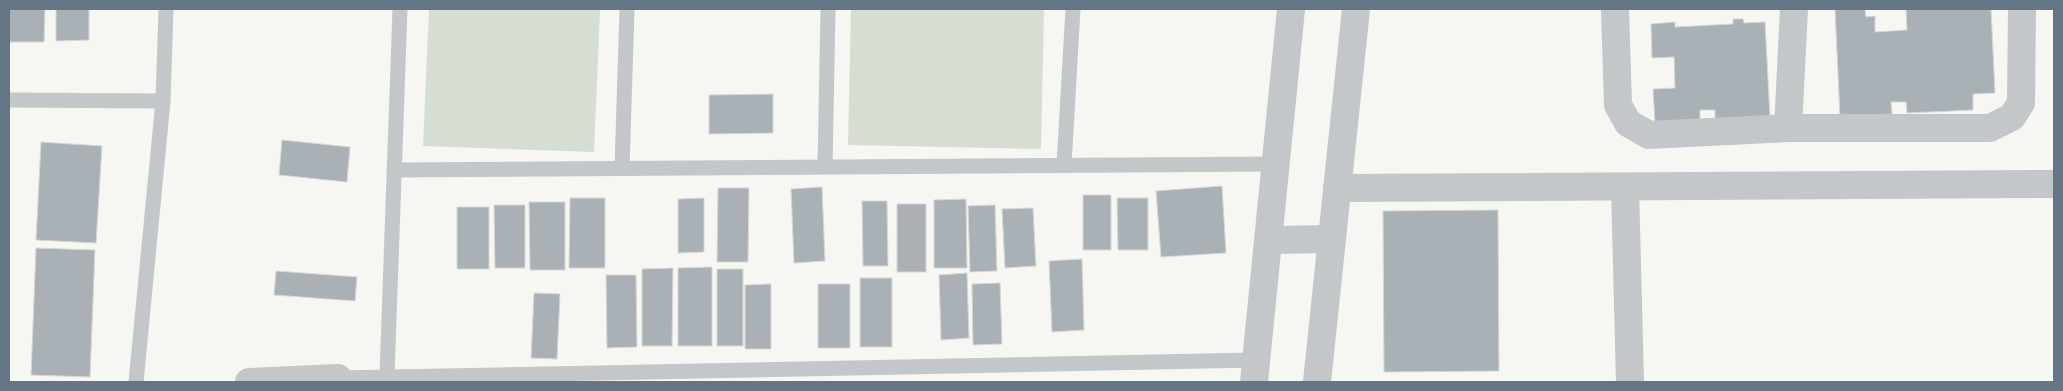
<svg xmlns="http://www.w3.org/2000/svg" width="2063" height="391" viewBox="0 0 2063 391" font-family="'Asap Condensed',sans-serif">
	<rect width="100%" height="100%" fill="#f6f6f2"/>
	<g fill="#d6ddd3">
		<path d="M429,9H600L594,152L423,146Z"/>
		<path d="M851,9H1044L1041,149L848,145Z"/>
	</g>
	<g fill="#a9b1b6" stroke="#d7d7d5">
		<path d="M9,9H45L44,42H9Z"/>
		<path d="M56,9H89V40L56,41Z"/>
		<path d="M1835,9H1865L1866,17L1875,16V32L1907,30L1906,9H1991L1995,93L1973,94V110L1907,113L1906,102H1891L1892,114L1840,117Z"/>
		<path d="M1733,19H1743L1744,23L1765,22L1770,117L1715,120V110H1700V121L1655,123L1653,89L1675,88L1674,57L1652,58L1651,24L1675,22V27L1733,24Z"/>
		<path d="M773,94V133L709,134V95Z"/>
		<path d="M282,140L350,147L347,182L279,175Z"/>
		<path d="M41,142L102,146L96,243L36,240Z"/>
		<path d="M1222,186L1226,253L1161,257L1156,191Z"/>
		<path d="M822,187L825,261L794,263L791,189Z"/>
		<path d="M718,188H749L748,262H717Z"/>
		<rect x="1083" y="195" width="28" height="55"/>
		<path d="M570,198H605V268H569Z"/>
		<path d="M704,198V252L678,253V199Z"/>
		<path d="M1117,198H1148V250H1118Z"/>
		<path d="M966,199L967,268H934V200Z"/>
		<path d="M862,201H887L888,266H863Z"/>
		<path d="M529,202H565V270H530Z"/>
		<rect x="897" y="204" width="29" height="68"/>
		<path d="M494,205H525V268H495Z"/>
		<path d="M995,205L997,271L970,272L968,206Z"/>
		<rect x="457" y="207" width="32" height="62"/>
		<path d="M1033,208L1036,266L1005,268L1002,209Z"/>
		<path d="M1498,210L1499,371L1384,372L1383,211Z"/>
		<path d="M36,248L95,250L90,377L31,375Z"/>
		<path d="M1082,259L1084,330L1052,332L1049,261Z"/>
		<path d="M712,267V346H678V268Z"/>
		<path d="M673,268L672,346H642V269Z"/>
		<rect x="717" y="269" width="26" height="77"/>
		<path d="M276,271L357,277L355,301L274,295Z"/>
		<path d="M967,273L969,338L941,340L939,275Z"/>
		<path d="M606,275H636L637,347L607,348Z"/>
		<rect x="860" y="278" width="32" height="69"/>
		<path d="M1000,283L1002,344L973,345L972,284Z"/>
		<path d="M771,284V349H745V285Z"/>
		<rect x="818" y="284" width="32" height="64"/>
		<path d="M534,293L560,294L557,359L531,358Z"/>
	</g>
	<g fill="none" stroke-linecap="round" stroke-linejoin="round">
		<g stroke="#c3c7ca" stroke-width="15">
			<path d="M9,100L163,101"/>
			<path d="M1064,165L1073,9"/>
			<path d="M825,167L828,9"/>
			<path d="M622,168L627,9"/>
			<path d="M394,170L1276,164"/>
			<path d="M387,375L400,9"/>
			<path d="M338,378L1256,360"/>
			<path d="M136,382L163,101L166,9"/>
		</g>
		<g stroke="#c3c7ca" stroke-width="28">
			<path d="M1615,9L1618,105L1628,123L1649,135L1788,128H1990L2012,117L2021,103L2022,9"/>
			<path d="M1788,128L1794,9"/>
			<path d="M1625,187L1630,382"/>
			<path d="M1337,188L2054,184"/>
			<path d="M1268,240L1332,239"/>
			<path d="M249,382L338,378"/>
			<path d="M1254,382L1291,9"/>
			<path d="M1317,382L1356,9"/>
		</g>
	</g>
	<rect width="2063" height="391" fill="none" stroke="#647583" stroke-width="20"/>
</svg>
